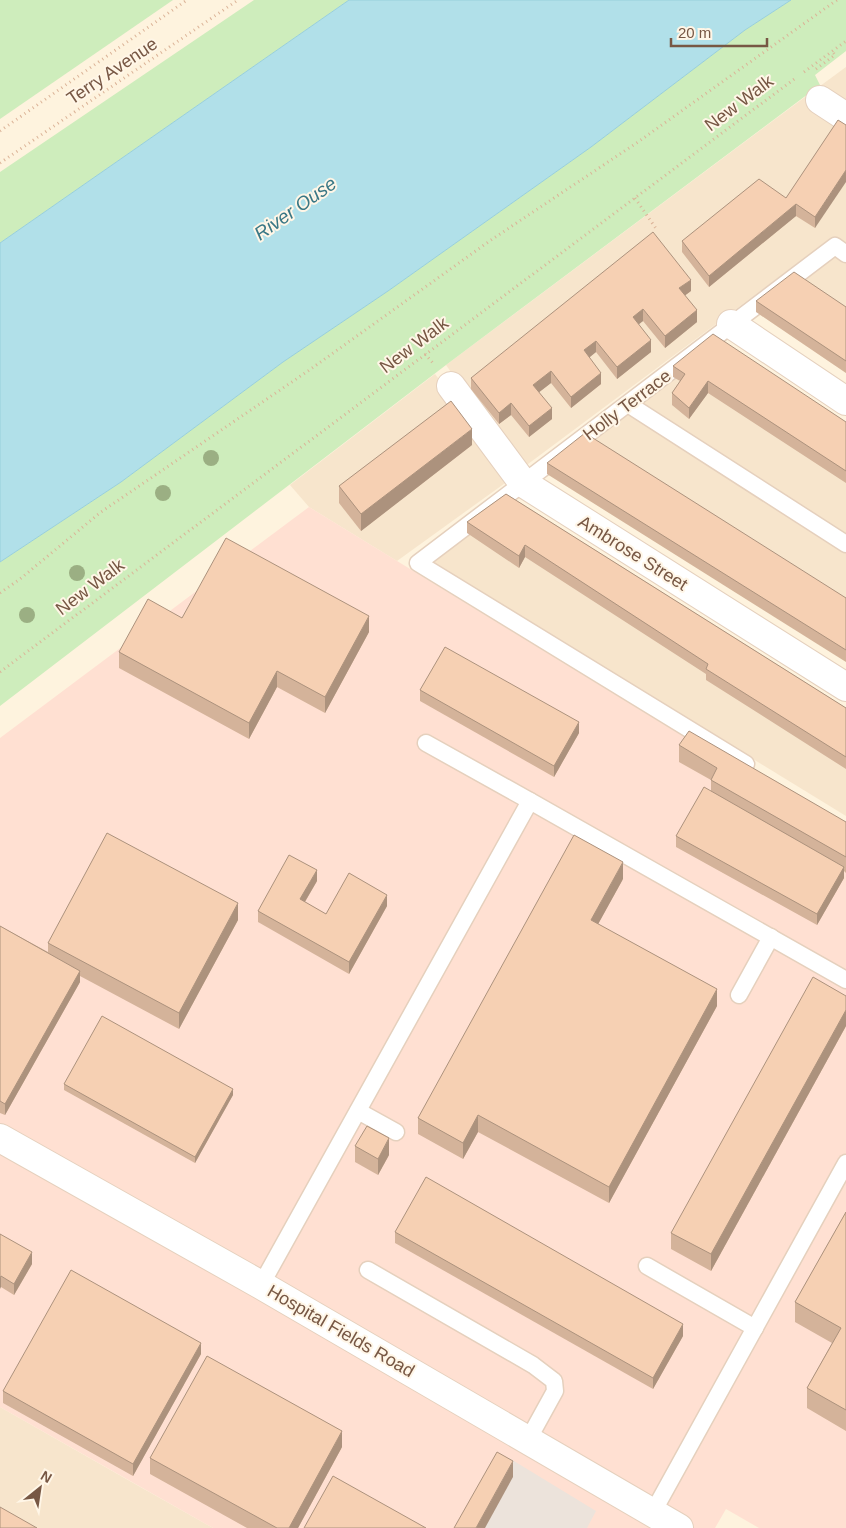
<svg xmlns="http://www.w3.org/2000/svg" width="846" height="1528" viewBox="0 0 846 1528" font-family="Arial,sans-serif">
	<rect width="100%" height="100%" fill="#fef3de"/>
	<g fill="#f7e5cc">
		<path d="M846,67V107L812,92Z"/>
		<path d="M805,97L846,126V246L833,237L520,470L446,365Z"/>
		<path d="M834,255L846,263V373L756,312Z"/>
		<path d="M713,345L846,433V661L547,474Z"/>
		<path d="M435,374L512,478L397,561L309,507L290,485Z"/>
		<path d="M512,501L846,714V816L433,563Z"/>
		<path d="M0,1407L135,1484L213,1528H0Z"/>
	</g>
	<path fill="#ffe0d2" d="M309,507L846,836V1528H759L726,1509L715,1528H213L0,1407V738Z"/>
	<path fill="#ece3db" d="M509,1458L596,1511L587,1528H463L497,1468Z"/>
	<g fill="#ceedbc">
		<path d="M0,0H173L0,119Z"/>
		<path d="M254,0H349L0,243V172Z"/>
		<path d="M791,0H846V51L815,75L820,85L446,365L0,706V562L121,482L283,362L388,291L591,147L745,30Z"/>
	</g>
	<path fill="#b1e0e9" stroke="#97cfdc" d="M349,0H791L745,30L591,147L388,291L283,362L121,482L0,562V243Z"/>
	<g fill="none" stroke-linecap="round" stroke-linejoin="round">
		<g stroke="#e5d0bd" stroke-width="19">
			<g id="lane">
				<path d="M628,404L846,544"/>
				<path d="M426,743L530,801"/>
				<path d="M746,764L418,563L835,246L846,254"/>
				<path d="M739,995L771,937"/>
				<path d="M358,1111L396,1132"/>
				<path d="M647,1266L755,1328"/>
				<path d="M368,1270L533,1365L554,1381L555,1391L528,1440"/>
				<path d="M261,1285L530,801L846,980"/>
				<path d="M652,1514L846,1163"/>
			</g>
		</g>
		<g stroke="#e5d0bd" stroke-width="30">
			<g id="street">
				<path d="M820,100L846,117"/>
				<path d="M731,324L846,401"/>
				<path d="M451,386L523,483L846,687"/>
				<path d="M0,1138L261,1285L679,1528"/>
			</g>
		</g>
		<g stroke="#dbb397" stroke-width="3" stroke-dasharray="1 4" stroke-linecap="butt">
			<path d="M816,69L835,55L832,51"/>
			<path d="M804,72L846,41"/>
			<path d="M0,131L187,0"/>
			<path d="M0,163L238,0"/>
			<path d="M635,198L657,230"/>
			<path d="M425,354L433,363"/>
			<path d="M0,593L20,579L101,512L308,371L491,240L638,142L837,0"/>
			<path d="M0,672L797,77"/>
		</g>
		<use href="#lane" stroke="#fff" stroke-width="16"/>
		<use href="#street" stroke="#fff" stroke-width="28"/>
	</g>
	<g fill="#9baf83">
		<circle cx="211" cy="458" r="8"/>
		<circle cx="163" cy="493" r="8"/>
		<circle cx="77" cy="573" r="8"/>
		<circle cx="27" cy="615" r="8"/>
	</g>
	<g fill="#d4b39a">
		<path d="M846,125L815,228L796,216L709,287L682,252V241L786,198Z"/>
		<path d="M691,291L685,295L697,322L665,348L643,321L638,324L651,352L617,379L596,352L589,357L601,384L571,408L551,383L539,392L552,419L529,437L511,415L499,424L471,389V378Z"/>
		<path d="M756,301L846,307V373L756,312Z"/>
		<path d="M673,366L846,422V483L708,393L689,419L672,405V393L680,381L673,377Z"/>
		<path d="M472,445L361,531L339,503V486Z"/>
		<path d="M547,463L846,598V662L547,474Z"/>
		<path d="M506,494L846,708V769L706,680V674L525,557L519,568L467,533V522Z"/>
		<path d="M182,618L369,632L325,713L277,687L249,739L119,668V652Z"/>
		<path d="M420,690L579,733L554,777L420,701Z"/>
		<path d="M679,745L846,822V873L844,871V878L817,925L676,847V836L711,791V780L679,762Z"/>
		<path d="M623,879L598,924L717,1006L609,1203L478,1132L463,1159L418,1134V1118Z"/>
		<path d="M317,881L305,902L326,914L387,906L349,974L258,922V911Z"/>
		<path d="M238,920L179,1029L80,976V982L5,1115L0,1113V926L48,952V943Z"/>
		<path d="M846,996V1026L711,1271L671,1249V1233Z"/>
		<path d="M64,1084L233,1095L195,1163L64,1090Z"/>
		<path d="M355,1146L389,1155L378,1175L355,1162Z"/>
		<path d="M846,1212V1431L807,1408V1388L832,1343L795,1322V1302Z"/>
		<path d="M395,1232L683,1336L653,1389L395,1243Z"/>
		<path d="M0,1234L32,1264L14,1295L1,1287Z"/>
		<path d="M201,1354L133,1476L3,1403V1391Z"/>
		<path d="M342,1447L298,1528H247L150,1474V1458Z"/>
	</g>
	<g fill="#ac927d">
		<path d="M846,170V182L815,228V217Z"/>
		<path d="M796,204V216L709,287V276Z"/>
		<path d="M691,280V291L679,300V288Z"/>
		<path d="M643,309V321L633,329V317Z"/>
		<path d="M697,310V322L665,348V336Z"/>
		<path d="M651,340V352L617,379V367Z"/>
		<path d="M596,341V352L584,362V350Z"/>
		<path d="M551,371V383L533,397V385Z"/>
		<path d="M601,373V384L571,408V397Z"/>
		<path d="M708,381V393L689,419V408Z"/>
		<path d="M511,403V415L499,424V413Z"/>
		<path d="M552,408V419L529,437V426Z"/>
		<path d="M472,429V445L361,531V514Z"/>
		<path d="M525,545V557L519,568V556Z"/>
		<path d="M369,616V632L325,713V697Z"/>
		<path d="M277,671V687L249,739V723Z"/>
		<path d="M579,722V733L554,777V766Z"/>
		<path d="M623,862V879L591,937V920Z"/>
		<path d="M844,867V878L817,925V914Z"/>
		<path d="M317,870V881L300,910V899Z"/>
		<path d="M387,895V906L349,974V962Z"/>
		<path d="M238,903V920L179,1029V1013Z"/>
		<path d="M80,971V982L5,1115V1104Z"/>
		<path d="M717,989V1006L609,1203V1187Z"/>
		<path d="M846,1010V1026L711,1271V1254Z"/>
		<path d="M233,1089V1095L195,1163V1157Z"/>
		<path d="M478,1115V1132L463,1159V1143Z"/>
		<path d="M389,1138V1155L378,1175V1159Z"/>
		<path d="M32,1252V1264L14,1295V1284Z"/>
		<path d="M1,1276V1287L0,1289V1278Z"/>
		<path d="M683,1324V1336L653,1389V1378Z"/>
		<path d="M201,1343V1354L133,1476V1464Z"/>
		<path d="M342,1431V1447L298,1528H289Z"/>
		<path d="M513,1461V1477L485,1528H476Z"/>
	</g>
	<g fill="#f6d0b3" stroke="#ac927d">
		<path d="M838,120L846,125V170L815,217L796,204L709,276L682,241L759,179L786,198Z"/>
		<path d="M653,232L691,280L679,288L697,310L665,336L643,309L633,317L651,340L617,367L596,341L584,350L601,373L571,397L551,371L533,385L552,408L529,426L511,403L499,413L471,378Z"/>
		<path d="M794,272L846,307V361L756,301Z"/>
		<path d="M713,334L846,422V471L708,381L689,408L672,393L685,374L673,366Z"/>
		<path d="M451,401L472,429L361,514L339,486Z"/>
		<path d="M585,433L846,598V650L547,463Z"/>
		<path d="M506,494L846,708V757L706,669L708,664L525,545L519,556L467,522Z"/>
		<path d="M226,538L369,616L325,697L277,671L249,723L119,652L148,599L182,618Z"/>
		<path d="M445,647L579,722L554,766L420,690Z"/>
		<path d="M689,731L846,822V857L711,780L717,768L679,745Z"/>
		<path d="M704,787L844,867L817,914L676,836Z"/>
		<path d="M107,833L238,903L179,1013L48,943Z"/>
		<path d="M574,835L623,862L591,920L717,989L609,1187L478,1115L463,1143L418,1118Z"/>
		<path d="M289,855L317,870L300,899L326,914L349,873L387,895L349,962L258,911Z"/>
		<path d="M0,926L80,971L5,1104L0,1101Z"/>
		<path d="M813,977L846,996V1010L711,1254L671,1233Z"/>
		<path d="M102,1016L233,1089L195,1157L64,1084Z"/>
		<path d="M367,1126L389,1138L378,1159L355,1146Z"/>
		<path d="M426,1177L683,1324L653,1378L395,1232Z"/>
		<path d="M846,1212V1410L807,1388L841,1328L795,1302Z"/>
		<path d="M0,1234L32,1252L14,1284L1,1276L0,1278Z"/>
		<path d="M71,1270L201,1343L133,1464L3,1391Z"/>
		<path d="M207,1356L342,1431L289,1528H277L150,1458Z"/>
		<path d="M497,1452L513,1461L476,1528H454Z"/>
		<path d="M333,1476L426,1528H304Z"/>
		<path d="M0,1507L37,1528H0Z"/>
	</g>
	<g text-anchor="middle" stroke-width="4" stroke-linejoin="round" paint-order="stroke">
		<g font-size="18" fill="#775744" stroke="#fff6e7">
			<text transform="translate(112 71) rotate(-34)" y="6">Terry Avenue</text>
			<text transform="translate(739 103) rotate(-37)" y="6">New Walk</text>
			<text transform="translate(414 345) rotate(-37)" y="6">New Walk</text>
			<text transform="translate(627 405) rotate(-37)" y="6">Holly Terrace</text>
			<text transform="translate(633 553) rotate(32)" y="6">Ambrose Street</text>
			<text transform="translate(90 587) rotate(-37)" y="6">New Walk</text>
			<text transform="translate(341 1331) rotate(30)" y="6">Hospital Fields Road</text>
		</g>
		<g font-size="19" font-style="italic" fill="#397785" stroke="#fff6e7">
			<text transform="translate(295 208) rotate(-35)" y="7">River Ouse</text>
		</g>
	</g>
	<g transform="translate(40 1488) rotate(30)" stroke="#fff6e7" stroke-width="4" paint-order="stroke">
	<path d="M0-4L9 19L0 12L-9 19Z" fill="#775744"/>
	<text y="-8" font-size="14" font-weight="bold" text-anchor="middle" fill="#775744">N</text>
	</g>
	<path d="M671 38v8h96v-8" fill="none" stroke="#775744" stroke-width="2.5"/>
	<text x="678" y="38" font-size="15" fill="#775744" stroke="#fff6e7" stroke-width="4" paint-order="stroke">20 m</text>
</svg>
